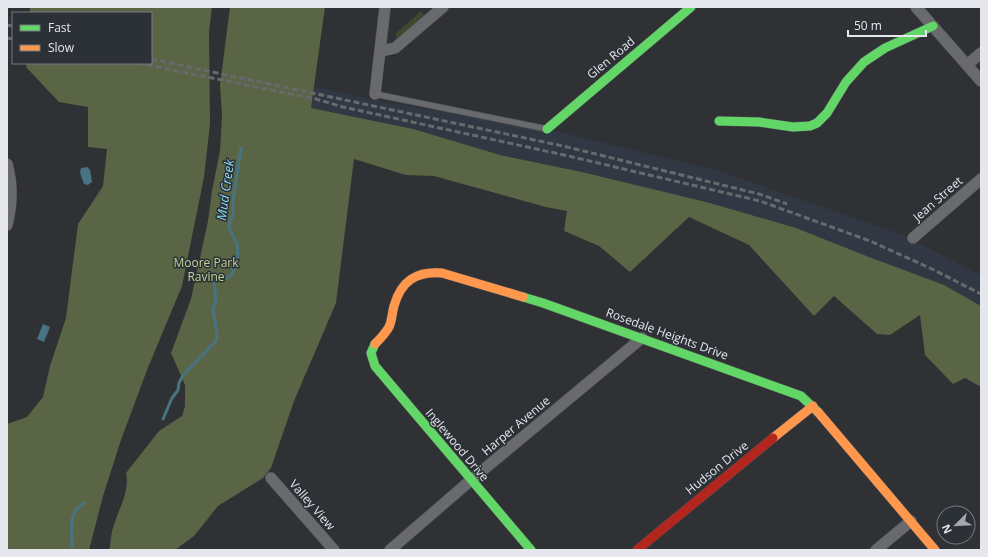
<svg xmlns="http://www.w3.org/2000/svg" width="988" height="557" viewBox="0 0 988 557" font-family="'Open Sans',sans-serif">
	<rect width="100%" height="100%" fill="#2f3134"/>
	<path fill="#323843" d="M314,86L378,101L547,129L719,171L901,234L981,275V306L944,285L869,257L796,228L710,203L582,172L500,155L311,108Z"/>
	<path fill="#3f472d" d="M421,11L424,15L403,34L395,39L396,33Z"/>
	<g fill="#5a6545">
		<path d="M30,7H212L209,32L210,124L204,177L182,286L147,370L121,440L103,496L89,550H7V424L27,417L43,397L50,366L66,318L78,224L103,186L107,149L88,147V107L59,102L26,67L27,63H151V13H30Z"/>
		<path d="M230,7H325L311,108L413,129L500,155L582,172L710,203L796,228L869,257L944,285L981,306V387L965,378L953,384L925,355L920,315L890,335L877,334L834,296L814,316L749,245L689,217L630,272L599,246L564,231L567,211L546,207L434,176L406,175L354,159L336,303L294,401L271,468L263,478L218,506L194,536L175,550H108L110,547C111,540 111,532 114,525C119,508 130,491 126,473L159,431L182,416L185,406V385L171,353L191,299L208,221L212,191L220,151L222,116L220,85Z"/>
	</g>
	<g fill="#487382">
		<path d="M87,167L90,170L92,182L88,185L84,184L80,173L81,168Z"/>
		<path d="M43,324L50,327L44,342L37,339Z"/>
	</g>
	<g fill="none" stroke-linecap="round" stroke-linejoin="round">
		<g stroke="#487382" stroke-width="3">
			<path d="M163,419L172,398L178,390L179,383L183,375L216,341L217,334L213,309L216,299L214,283L216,280L227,278L232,274L235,268V261L238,255L237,244L230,230L229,225L233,214V201L241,148"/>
			<path d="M72,550C73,532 66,514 84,503"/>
		</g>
		<g stroke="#4d4f52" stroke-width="7">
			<path id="lane" d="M375,94L547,129"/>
		</g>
		<g stroke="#4d4f52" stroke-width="12">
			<g id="street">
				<path d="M916,7L981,81"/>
				<path d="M381,51L395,48L443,7"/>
				<path d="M967,65L981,53"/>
				<path d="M375,94L385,7"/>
				<path d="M7,164C13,185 12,205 7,225"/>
				<path d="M913,238L981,179"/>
				<path d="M271,478L334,550"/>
				<path d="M390,550L471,480L642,338"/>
				<path d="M876,550L911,521"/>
			</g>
		</g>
		<g stroke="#4d4f52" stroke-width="10">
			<g id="fast">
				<path d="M719,121L759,122L793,127L810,126L817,123L827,113L846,82L864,62L885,48L933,26"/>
				<path d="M547,129L691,7"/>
				<path d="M523,297L543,303L801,396L818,412"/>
				<path d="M375,344L371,353L375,366L531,550"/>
			</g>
		</g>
		<g stroke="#4d4f52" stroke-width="10">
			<g id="slow">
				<path d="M375,344C380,339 385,334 389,327C392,321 392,313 394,306C401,281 416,271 442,273L523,297"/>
				<path d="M818,412L935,550"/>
				<path d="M773,438L813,406"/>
			</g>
		</g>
		<g stroke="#4d4f52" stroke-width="10">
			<path id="jam" d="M637,550L773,438"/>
		</g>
		<use href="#lane" stroke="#696a6d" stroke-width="5.5"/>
		<use href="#street" stroke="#696a6d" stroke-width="11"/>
		<use href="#fast" stroke="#63d668" stroke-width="9"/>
		<use href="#slow" stroke="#ff974d" stroke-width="9"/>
		<use href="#jam" stroke="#b3261e" stroke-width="9"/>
		<g stroke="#68696c" stroke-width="3" stroke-dasharray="6 3" stroke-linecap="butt">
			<path d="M7,25L13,26"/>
			<path d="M7,38L13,39"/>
			<path d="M151,59L563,146L759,194L787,204"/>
			<path d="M138,63L316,99L343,107L564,155L760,201L870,241L932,269L981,294"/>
		</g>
	</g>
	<g text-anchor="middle" stroke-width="3" stroke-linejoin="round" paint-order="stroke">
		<g font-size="12" fill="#e5e7ec" stroke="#2c3037">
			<text transform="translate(611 58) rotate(-40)" y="4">Glen Road</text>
			<text transform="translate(938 199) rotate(-41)" y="4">Jean Street</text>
			<text transform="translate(667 334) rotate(20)" y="4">Rosedale Heights Drive</text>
			<text transform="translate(516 426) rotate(-40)" y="4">Harper Avenue</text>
			<text transform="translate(457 445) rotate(50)" y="4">Inglewood Drive</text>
			<text transform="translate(717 468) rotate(-39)" y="4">Hudson Drive</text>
			<text transform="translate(312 505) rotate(49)" y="4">Valley View</text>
		</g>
		<g font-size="12" fill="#bfd494" stroke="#2c3037">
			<text x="206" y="267">Moore Park<tspan x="206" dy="14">Ravine</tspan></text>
		</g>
		<g font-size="13" font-style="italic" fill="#8ad9f6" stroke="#2c3037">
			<text transform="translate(225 190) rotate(-82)" y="5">Mud Creek</text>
		</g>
	</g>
	<rect width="988" height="557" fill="none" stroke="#e5e7ec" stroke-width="16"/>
	<rect x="12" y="12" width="140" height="52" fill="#2c3037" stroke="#76797f"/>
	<rect x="20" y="25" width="20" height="6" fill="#63d668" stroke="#76797f"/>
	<text x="48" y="32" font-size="12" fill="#e5e7ec">Fast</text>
	<rect x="20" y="45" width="20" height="6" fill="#ff974d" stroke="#76797f"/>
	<text x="48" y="52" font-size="12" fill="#e5e7ec">Slow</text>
	<g transform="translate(956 525) rotate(246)"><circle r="19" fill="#2c3037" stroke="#76797f"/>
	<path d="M0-3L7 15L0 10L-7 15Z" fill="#a5a7ac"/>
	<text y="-6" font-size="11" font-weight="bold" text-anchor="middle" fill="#e5e7ec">N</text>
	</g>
	<path d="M848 30v6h78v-6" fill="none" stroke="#e5e7ec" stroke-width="2"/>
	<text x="854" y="30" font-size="12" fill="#e5e7ec" stroke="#2c3037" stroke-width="3" paint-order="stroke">50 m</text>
</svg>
